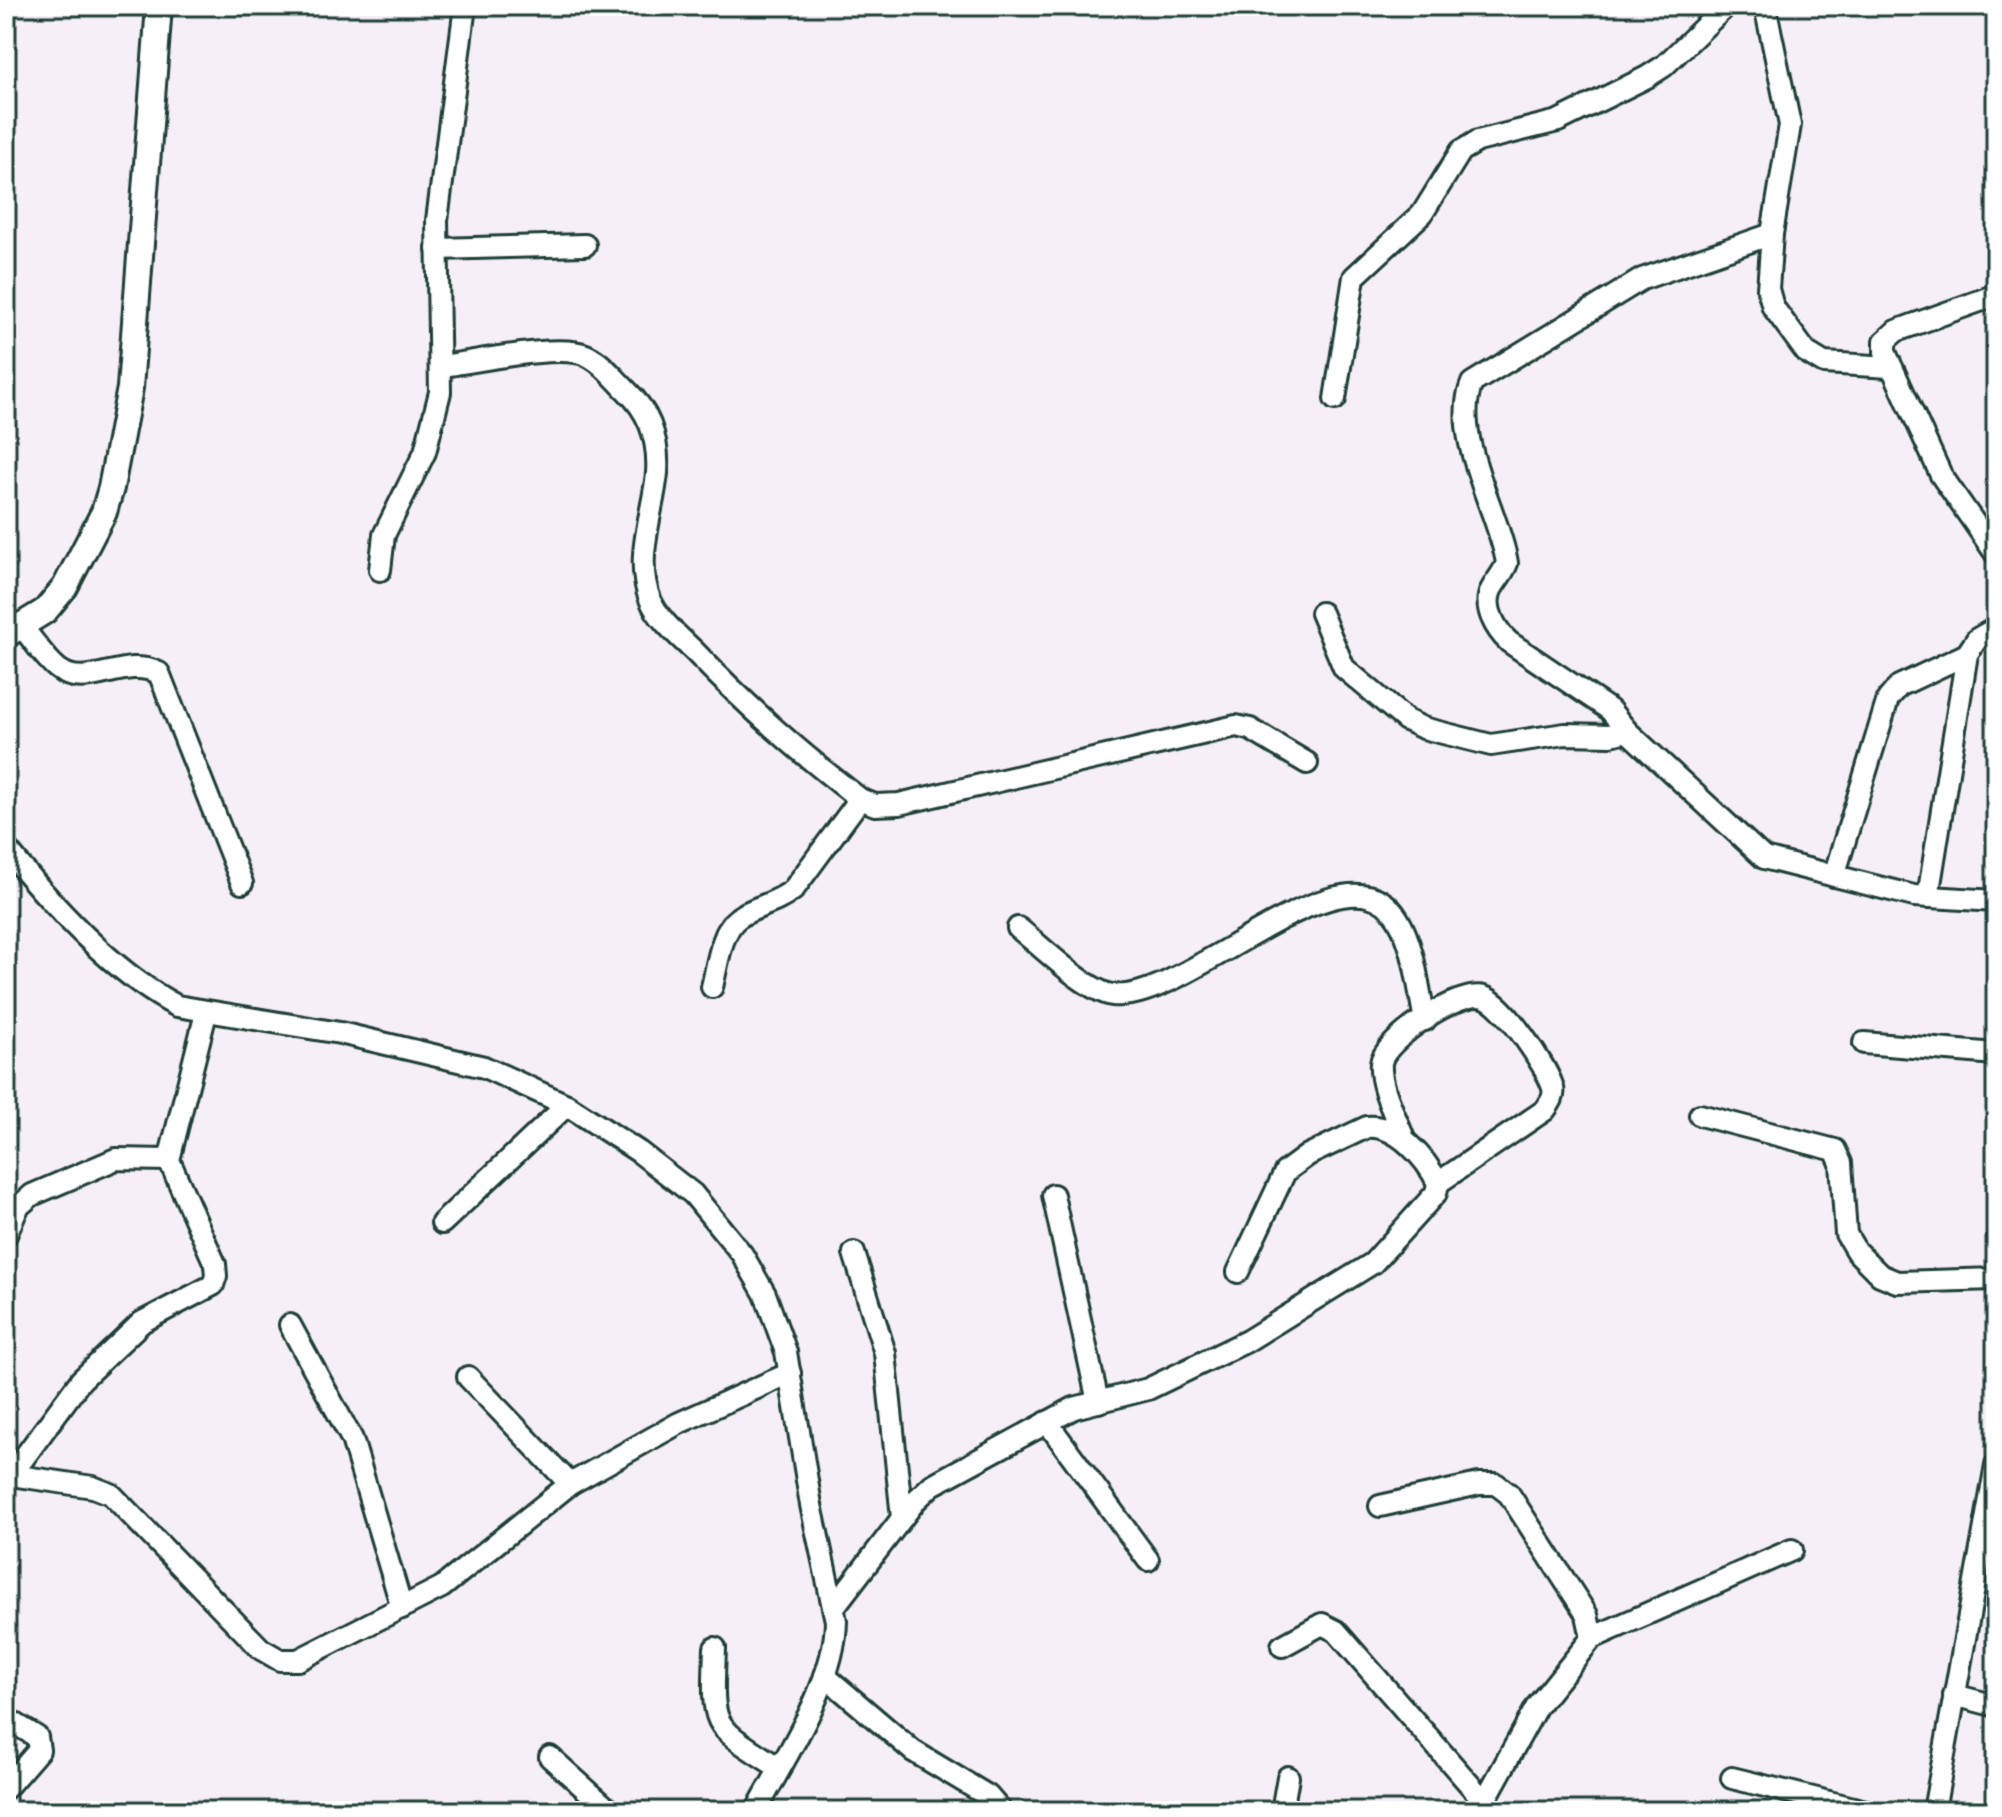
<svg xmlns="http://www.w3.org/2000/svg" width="2002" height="1817" viewBox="0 0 2002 1817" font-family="Caveat,sans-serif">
	<rect width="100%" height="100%" fill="#f6eff8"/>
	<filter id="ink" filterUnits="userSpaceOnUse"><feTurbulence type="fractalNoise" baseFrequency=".0125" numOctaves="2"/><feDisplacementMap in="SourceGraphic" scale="16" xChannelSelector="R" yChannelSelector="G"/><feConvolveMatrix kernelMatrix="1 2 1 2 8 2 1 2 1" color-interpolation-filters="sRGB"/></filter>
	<g filter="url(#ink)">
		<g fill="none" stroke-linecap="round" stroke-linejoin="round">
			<g stroke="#1f3d34" stroke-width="26">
				<g id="minor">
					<path d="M1765,6L1790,125L1772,234L1768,289L1773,307L1806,352L1824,363L1890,367"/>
					<path d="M1772,234L1642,279L1472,383C1450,435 1499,511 1507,563C1503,574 1496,580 1491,590C1483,608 1496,630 1509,642L1610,710L1627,731L1764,858L1914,896L1996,901"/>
					<path d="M437,249L585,245"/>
					<path d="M1996,295L1896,331L1885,341V352L1941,475L1996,554"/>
					<path d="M442,366C474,362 560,343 586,355C602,362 615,379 627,391C650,413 659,441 657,473C653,514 634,559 650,599C659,621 680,637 697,654C751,710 799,752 860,799L875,805L899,804L1236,726L1250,729L1307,763"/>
					<path d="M1335,399L1354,277L1422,214L1461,151L1478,141L1558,121L1647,77L1664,66L1726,6"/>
					<path d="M380,570L384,535L425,452L440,392L437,220L465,6"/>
					<path d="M1321,613L1344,668L1406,720L1423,728L1491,745L1565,734L1611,735L1627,731"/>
					<path d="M21,626C33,639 44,658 58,669C86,692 124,655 159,673L242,883"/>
					<path d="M6,848C51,904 113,973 177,1006L340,1033L484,1067L567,1105L639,1152L693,1194L742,1254L765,1294L786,1352L811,1505L836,1621C835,1684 785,1757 756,1811"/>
					<path d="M1834,876L1888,699L1899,686L1967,654"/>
					<path d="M1928,897L1967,654L1977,639L1996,628"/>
					<path d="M1018,928C1040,945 1087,992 1113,995C1186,1004 1348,833 1398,919C1415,947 1418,988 1425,1020"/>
					<path d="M712,987C717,968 721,930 738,918C754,906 775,905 793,890L860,799"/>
					<path d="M1864,1043L1996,1054"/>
					<path d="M1700,1115L1835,1150L1841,1163L1846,1234L1856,1251L1880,1275L1897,1282L1996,1279"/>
					<path d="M1404,1139C1396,1117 1379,1086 1381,1063C1384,1040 1460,989 1484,997C1504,1003 1547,1067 1553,1088C1555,1097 1550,1103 1545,1110L1438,1183"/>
					<path d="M1053,1195L1098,1402"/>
					<path d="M442,1223L567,1105"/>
					<path d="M6,1235L18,1207L32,1195L116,1159L169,1160"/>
					<path d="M854,1253L885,1353L902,1518"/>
					<path d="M290,1325L352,1439L402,1608"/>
					<path d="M468,1377L570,1484"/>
					<path d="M1047,1422L1148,1560"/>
					<path d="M11,1475L93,1487L111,1494L261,1649L280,1660H298L442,1587L570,1484L679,1423L790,1373"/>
					<path d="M6,1482L81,1380L142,1322L213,1285L216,1276L215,1264L169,1160L206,1013"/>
					<path d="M1380,1506L1479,1484H1496L1509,1494L1587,1615L1592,1638L1537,1706L1479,1811"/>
					<path d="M834,1607L916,1500L932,1485L1074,1408L1148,1389L1247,1341L1373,1263L1436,1193L1438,1183C1426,1159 1397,1124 1367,1127L1308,1155L1285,1172L1238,1272"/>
					<path d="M1592,1638L1792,1550"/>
					<path d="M1282,1646L1322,1624L1336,1631L1484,1801"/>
					<path d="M715,1648C712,1731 710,1723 779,1768"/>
					<path d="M825,1676L913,1751L988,1796L1001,1811"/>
					<path d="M1954,1695L1996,1706"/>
					<path d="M6,1718L37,1737L39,1750L6,1788"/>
					<path d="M550,1757L610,1811"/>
					<path d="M1732,1778L1866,1811"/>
					<path d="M1282,1811L1288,1777"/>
					<path d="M1934,1811L1996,1465"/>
				</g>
			</g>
			<g stroke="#1f3d34" stroke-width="30">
				<path id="major" d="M6,635L45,611L65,587L104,512L111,488L130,388L159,6"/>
			</g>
			<use href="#minor" stroke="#fff" stroke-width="20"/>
			<use href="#major" stroke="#fff" stroke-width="24"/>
		</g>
	</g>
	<rect width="2002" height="1817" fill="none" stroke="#fff" stroke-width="32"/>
	<rect x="16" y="16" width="1970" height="1785" fill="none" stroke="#1f3d34" stroke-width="3" filter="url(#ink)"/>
</svg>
